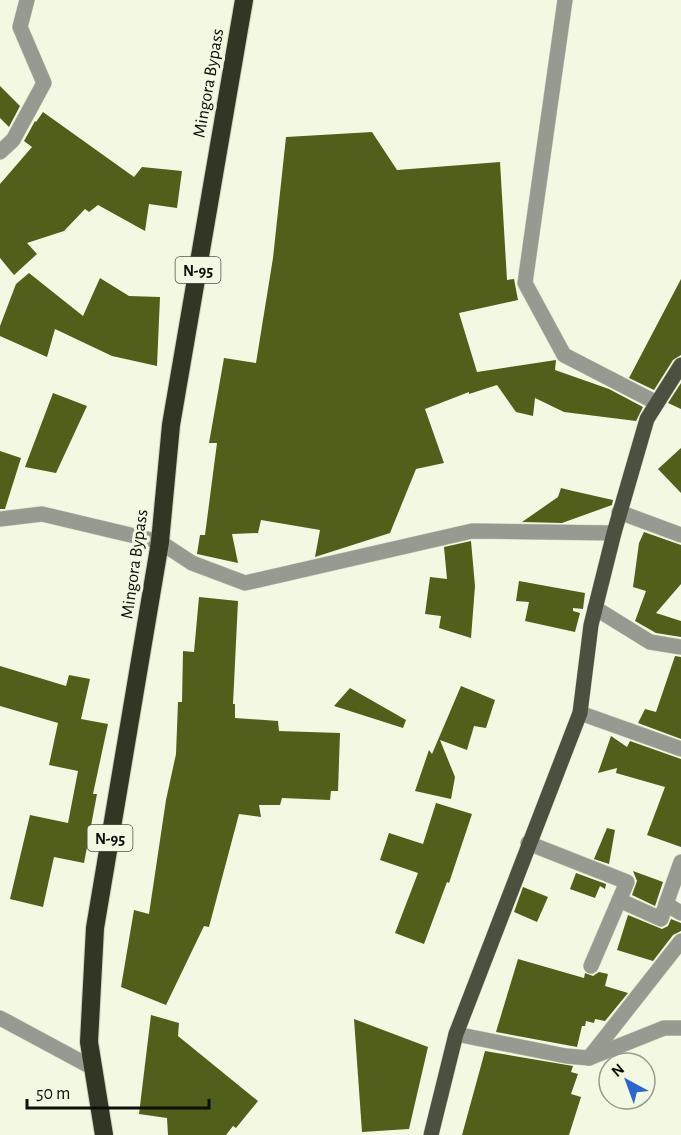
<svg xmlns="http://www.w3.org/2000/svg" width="681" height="1135" viewBox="0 0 681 1135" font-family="'Alegreya Sans',sans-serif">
	<rect width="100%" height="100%" fill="#f2f9e2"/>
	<g fill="#505f1a">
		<path d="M0,86L20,106L9,127L0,118Z"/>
		<path d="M43,112L134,177L142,167L182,171L177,208L149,204L145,231L98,205L89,212L85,209L64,231L27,243L37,254L14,275L0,258V184L32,147L24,141L35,121L36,122Z"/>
		<path d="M372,132L397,170L500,162L507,280L514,279L518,300L459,313L477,372L556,360L555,370L609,389L643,407L636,421L564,412L535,398L533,416L516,412L497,385L469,394V392L425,409L444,463L416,469L390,533L315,557L320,530L261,520L258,533L232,534L238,563L197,554L200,535H205L217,443H209L224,358L256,363L273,258L286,137Z"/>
		<path d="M29,273L83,316L100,278L129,296L160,297L157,366L112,356L55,329L47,357L0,336V326L16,284Z"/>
		<path d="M681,279V355L673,360L654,390L629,378Z"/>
		<path d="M681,383V409L668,403Z"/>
		<path d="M53,393L87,406L56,473L25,467Z"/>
		<path d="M681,448V493L658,469Z"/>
		<path d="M0,451L21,458L5,509H0Z"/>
		<path d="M561,488L573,491L613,500L612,505L562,523L522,522L558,497Z"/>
		<path d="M644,532L681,545V584L656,613L681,621V637L656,633L635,621L646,591L633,587L639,543Z"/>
		<path d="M471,541L475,586L471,638L439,628L441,616L425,614L430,577L447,579L444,547Z"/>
		<path d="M519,581L585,593L583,609L573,608V611L580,613L575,632L525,621L529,602L516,601Z"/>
		<path d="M199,597L238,601L233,704H235V718L278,721L279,731L340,733L338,791H331L330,800L282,798L280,805H259L261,817L239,814L209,927L204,926L166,1005L121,987L134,910L149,914L166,800L176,754L178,702H182L183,651L194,652Z"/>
		<path d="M675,656L681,657V739L638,723L645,709L656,712Z"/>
		<path d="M0,666L66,686L69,675L90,679L81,719L108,724L93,794H97L84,863L54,857L43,907L10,899L30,815L68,823L78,771L49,765L58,723L0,706Z"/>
		<path d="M461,686L495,700L486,728L474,726L467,750L440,740L455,777L451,799L415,791L429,750L432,754Z"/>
		<path d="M350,688L406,720L403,728L334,706Z"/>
		<path d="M611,736L627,747L630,741L681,759V847L647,835L665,787L616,773L617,768L598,773Z"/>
		<path d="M436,803L472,814L449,883L447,882L424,944L395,933L418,873L380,860L389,833L423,844Z"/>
		<path d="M607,828L615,830L609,864L594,859Z"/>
		<path d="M633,871L663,882L655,906L632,895L637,881Z"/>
		<path d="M576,873L606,884L605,889L600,886L595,898L570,889Z"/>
		<path d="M523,887L548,897L537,922L514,912Z"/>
		<path d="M628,915L662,929L668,926L671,919L681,923V931L673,935L653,961L617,950Z"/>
		<path d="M518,959L584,978L585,973L593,976L599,972L608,974L605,986L628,993L605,1021L595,1019L594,1023L586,1021L585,1026H582L577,1047L496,1032Z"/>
		<path d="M151,1015L179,1023L178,1036L258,1101L236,1128L233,1126L226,1135H168L167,1118L139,1114Z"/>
		<path d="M354,1019L428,1047L409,1129L362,1132Z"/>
		<path d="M485,1051L573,1066L571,1072L578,1074L571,1094L581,1097L569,1135H462Z"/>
	</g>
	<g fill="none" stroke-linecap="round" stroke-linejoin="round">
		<g stroke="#cdd4bf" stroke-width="16">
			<g id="minor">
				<path d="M565,0L525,283L564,355L657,403"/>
				<path d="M0,152L13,140L44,83L20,27L27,0"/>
				<path d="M619,512L681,535"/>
				<path d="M0,519L42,514L160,542L192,563L245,583L472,531L614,533"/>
				<path d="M595,608L650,642L681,647"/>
				<path d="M580,713L681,749"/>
				<path d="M528,843L627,882L591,966"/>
				<path d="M681,862L666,904L681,913"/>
				<path d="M619,900L661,919L666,904"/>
				<path d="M0,1018L93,1068"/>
				<path d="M456,1034L566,1056L589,1058L664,1028H681"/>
				<path d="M589,1058L681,941"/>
			</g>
		</g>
		<g stroke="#cdd4bf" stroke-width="16">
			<path id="major" d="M431,1135L456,1034L580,713L591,625L614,533L647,419L681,365"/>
		</g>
		<g stroke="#cdd4bf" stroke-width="20">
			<path id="highway" d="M104,1135L89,1042L95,928L160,542L171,425L244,0"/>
		</g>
		<use href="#minor" stroke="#979a90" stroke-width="15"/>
		<use href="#major" stroke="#4b5040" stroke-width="15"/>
		<use href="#highway" stroke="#323725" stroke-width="18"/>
	</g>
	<g text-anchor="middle" stroke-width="6" stroke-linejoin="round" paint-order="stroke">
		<g fill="#f2f9e2" stroke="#525549" stroke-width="1.5">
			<rect x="175.5" y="257" width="45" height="26" rx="4.5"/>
			<rect x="87.5" y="825" width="45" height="26" rx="4.5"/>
		</g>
		<g font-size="16" font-weight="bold" fill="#0d0f08">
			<text x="198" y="276">N-95</text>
			<text x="110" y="844">N-95</text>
		</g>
		<g font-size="18" fill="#0d0f08" stroke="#f2f9e2">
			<text transform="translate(208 83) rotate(-80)" y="6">Mingora Bypass</text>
			<text transform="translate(134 564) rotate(-82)" y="6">Mingora Bypass</text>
		</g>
	</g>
	<g transform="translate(627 1081) rotate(319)"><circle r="28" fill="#f2f9e2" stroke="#969b8b" stroke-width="1.5"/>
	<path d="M0-4.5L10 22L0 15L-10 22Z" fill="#2d64d2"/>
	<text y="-9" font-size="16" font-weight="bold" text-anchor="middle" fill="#0d0f08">N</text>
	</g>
	<path d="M27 1099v9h182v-9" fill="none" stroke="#0d0f08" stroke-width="3"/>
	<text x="36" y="1099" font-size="18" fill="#0d0f08" stroke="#f2f9e2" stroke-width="4.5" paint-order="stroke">50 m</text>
</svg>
